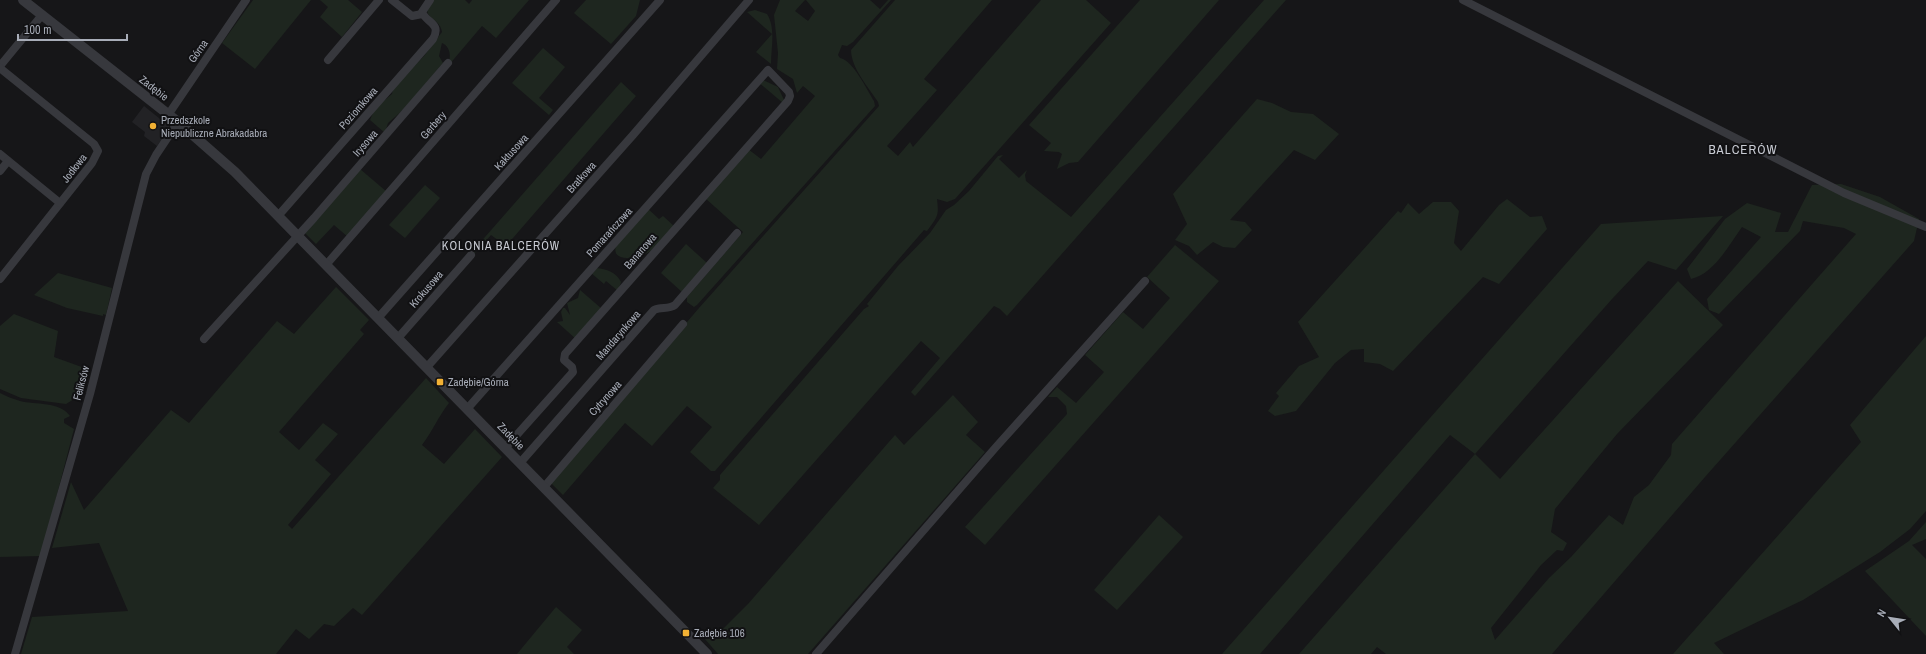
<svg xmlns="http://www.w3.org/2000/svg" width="1926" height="654" viewBox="0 0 1926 654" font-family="'Archivo Narrow',sans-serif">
	<rect width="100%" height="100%" fill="#161618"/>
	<path fill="#222225" d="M144,106L170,127L157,146L144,136L145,132L132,122Z"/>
	<g fill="#1e261f">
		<path d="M253,0H311L255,69L222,43Z"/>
		<path d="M320,0H348L362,12L342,37L320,17L328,7Z"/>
		<path d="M431,0H465L469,4L472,0H529L496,38L482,26L448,66C451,57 451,47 442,43L439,56L443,63L403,110L388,123L385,133L370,120L373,113L380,104L392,94L393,88L424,56L442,32C440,16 419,20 431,0Z"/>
		<path d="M586,0H640L636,16L611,44L574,13Z"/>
		<path d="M780,0H805L795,11L808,21L815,11L806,0H870L880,9L888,0H891L853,42L847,46L842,45L838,55L840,58C853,60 867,90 874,101L875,106L697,305L694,307L687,302V297L743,232L705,198L748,149L761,159L815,96L803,86L797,93L793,79L777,69L778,53L774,15Z"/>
		<path d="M895,0H992L924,79L937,90L887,146L898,156L910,142L913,147L1041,0H1086L1111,23L955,199L947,202L937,199C939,216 938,216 927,231L924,230L715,471H711L690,452L712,427L687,406L652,446L625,423L563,495L550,482L699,308L879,106L878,102C869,88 851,68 851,50Z"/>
		<path d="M1140,0H1219L1078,162L1069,163L1057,169L1062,154L1059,152L1044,151L1051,143L1029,125Z"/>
		<path d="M1264,0H1286L1007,316L1000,309L994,306L915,396L911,392L940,358L921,341L759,525L713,488L720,480V475L864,309L869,306L867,304L898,266L930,233L946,210L954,205L969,191L998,156L1003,155L999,159L1019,178L1027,170L1025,175L1026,181L1071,217Z"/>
		<path d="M755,10L767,14C776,28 771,48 771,64L756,52L772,34L747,12Z"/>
		<path d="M543,48L565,67L539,98L553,110L549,115L512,83Z"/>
		<path d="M763,80L778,87L784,100L783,103L758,82Z"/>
		<path d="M621,82L636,96L506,246L491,235L473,255L471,253Z"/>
		<path d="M1257,99L1272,103L1291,112L1313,114L1339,134L1315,160L1294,150L1230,220L1245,222L1252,230L1235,248L1223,247L1213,242L1197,255L1189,246L1175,240L1187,224L1173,194Z"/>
		<path d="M360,169L387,192L348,237L334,225L316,244L305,233Z"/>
		<path d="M1841,184L1880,197L1919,219L1914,241L1705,477L1552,654H1386L1377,647L1371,654H1299L1475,454L1450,435L1260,654H1222L1601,224L1723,216L1676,270L1648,261L1612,299L1475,454L1500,479L1678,281L1723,325L1617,434L1555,509L1551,532L1567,543L1563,551L1557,550L1541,565L1491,628L1495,640L1549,578L1571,557L1609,515L1623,525L1634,497L1649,485L1671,455L1672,444L1856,234L1844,228L1803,221L1800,231L1719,314L1709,310L1707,299L1761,237L1742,227C1729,245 1714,274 1691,279L1687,269L1725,219L1747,203L1781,213L1775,232H1788L1812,185Z"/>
		<path d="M425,185L440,198L405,238L389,225Z"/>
		<path d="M1507,199L1530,217L1542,216L1547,229L1499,284L1483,277L1393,371L1380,364L1364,362V349L1351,350L1335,363L1296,411L1275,416L1268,411L1279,396L1276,393L1299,366L1319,357L1298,322L1398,211L1401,213L1408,203L1419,214L1433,202H1451L1459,211L1454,243L1461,251L1499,205Z"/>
		<path d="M647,208L659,219L663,216L675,227C667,234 660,243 652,250C644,257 610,266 616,245Z"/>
		<path d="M686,244L707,263L682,292L661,273Z"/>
		<path d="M1175,245L1219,281L985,545L965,527L1067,414L1066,406L1057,397H1048L1057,387L1076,403L1104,372L1085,355L1123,312L1143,329L1170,298L1147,277Z"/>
		<path d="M596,268C607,269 616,272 621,282L618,291L606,281L604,284L591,273Z"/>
		<path d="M58,273L112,288L106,315L103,314V316L67,308L34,295Z"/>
		<path d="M336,287L369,320L360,330L364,334L279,432L299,450L323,423L338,434L315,460L331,474L288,525L292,529L426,378L449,403C438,417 432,432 422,445L444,464L475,429L502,457L362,615L353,608L334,626L324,624L309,639L296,629L276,654H21L32,617L128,611L99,543L52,548L71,482L84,510L171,410L189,423L277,321L294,334Z"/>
		<path d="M580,290L602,309L576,339L557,322L563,321L561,312L563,308H565L570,315L567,303L578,298Z"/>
		<path d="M14,314L58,331L54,357L90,370L82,394L66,404L21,398L0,389V326Z"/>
		<path d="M1926,336V511L1910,529L1880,552L1803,600L1714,643L1724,654H1673L1861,442L1850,425Z"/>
		<path d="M0,393C6,396 13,399 20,401C35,405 60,401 70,416L64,419V423L74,429L41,556L0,557Z"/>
		<path d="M953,395L978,422L966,435L985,452L808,654H718L704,638L716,636L748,604L895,435L904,445Z"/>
		<path d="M1159,515L1183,537L1117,610L1094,590Z"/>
		<path d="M1926,522V539L1912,545L1926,559V636L1865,571L1909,541Z"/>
		<path d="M556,607L582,630L567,647L574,654H517Z"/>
	</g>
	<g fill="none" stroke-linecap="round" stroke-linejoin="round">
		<g stroke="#37383d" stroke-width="8">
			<path d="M392,0L412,16L422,14"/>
			<path d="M1463,0L1844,193L1926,227"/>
			<path d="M328,60L379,0"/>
			<path d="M0,66L42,15"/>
			<path d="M0,68L94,144L98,151L92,163L0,279"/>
			<path d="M168,115L246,0"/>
			<path d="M0,154L60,203"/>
			<path d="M0,171L8,161"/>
			<path d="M278,216L433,39C442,23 426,23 422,12L430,0"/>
			<path d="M326,265L556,0"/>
			<path d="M378,318L660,0"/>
			<path d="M398,338L471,255"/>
			<path d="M204,339L314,218L448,63"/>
			<path d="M427,367L633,135L749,0"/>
			<path d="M467,409L768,70L789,92L790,96L788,101L565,354L564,360L572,367L573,372L505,448"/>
			<path d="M520,463L654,310C661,306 668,310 675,305L737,233"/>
			<path d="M544,487L683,324"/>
			<path d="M15,654L90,394L146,174L156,155L178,122"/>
			<path d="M816,654L996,447L1145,281"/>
		</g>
		<path stroke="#37383d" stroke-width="10" d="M23,0L178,122L235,172L707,654"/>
	</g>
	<g fill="#f2b134" stroke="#111113" stroke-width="1.5">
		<circle cx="153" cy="126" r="4"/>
		<rect x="436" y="378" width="8" height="8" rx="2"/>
		<rect x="682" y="629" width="8" height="8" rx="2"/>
	</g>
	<g text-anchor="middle" stroke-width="4" stroke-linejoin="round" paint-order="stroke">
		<g font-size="11" fill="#a8adb8" stroke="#111113">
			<text transform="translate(198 51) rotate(-55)" y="4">Górna</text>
			<text transform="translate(154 88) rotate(38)" y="4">Zadębie</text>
			<text transform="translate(358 108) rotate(-49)" y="4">Poziomkowa</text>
			<text transform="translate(433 125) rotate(-49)" y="4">Gerbery</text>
			<text transform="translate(365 143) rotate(-49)" y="4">Irysowa</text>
			<text transform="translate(511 152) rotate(-48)" y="4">Kaktusowa</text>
			<text transform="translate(74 168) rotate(-52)" y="4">Jodłowa</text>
			<text transform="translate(581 177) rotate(-48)" y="4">Bratkowa</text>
			<text transform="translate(609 232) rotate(-48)" y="4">Pomarańczowa</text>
			<text transform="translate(640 251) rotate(-49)" y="4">Bananowa</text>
			<text transform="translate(426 289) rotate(-49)" y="4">Krokusowa</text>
			<text transform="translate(618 335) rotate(-49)" y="4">Mandarynkowa</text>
			<text transform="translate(81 383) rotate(-75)" y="4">Feliksów</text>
			<text transform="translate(605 398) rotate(-48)" y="4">Cytrynowa</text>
			<text transform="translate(511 436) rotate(46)" y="4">Zadębie</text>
		</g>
		<g font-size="11" fill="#a8adb8" stroke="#111113" text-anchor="start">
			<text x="161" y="124">Przedszkole<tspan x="161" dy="13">Niepubliczne Abrakadabra</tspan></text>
			<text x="448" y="386">Zadębie/Górna</text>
			<text x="694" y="637">Zadębie 106</text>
		</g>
		<g font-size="12" letter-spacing="1" fill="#c9ccd4" stroke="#111113">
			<text x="501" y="250">KOLONIA BALCERÓW</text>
		</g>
		<g font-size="13" letter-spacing="1" fill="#c9ccd4" stroke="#111113">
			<text x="1743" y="154">BALCERÓW</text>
		</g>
	</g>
	<g transform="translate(1890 618) rotate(300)" stroke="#111113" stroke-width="3" paint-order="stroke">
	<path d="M0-3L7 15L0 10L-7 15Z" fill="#a8adb8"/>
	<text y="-6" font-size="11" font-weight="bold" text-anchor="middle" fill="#a8adb8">N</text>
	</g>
	<path d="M18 34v6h109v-6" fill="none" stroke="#a8adb8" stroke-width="2"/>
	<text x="24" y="34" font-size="12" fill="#a8adb8" stroke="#111113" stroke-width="3" paint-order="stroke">100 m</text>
</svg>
